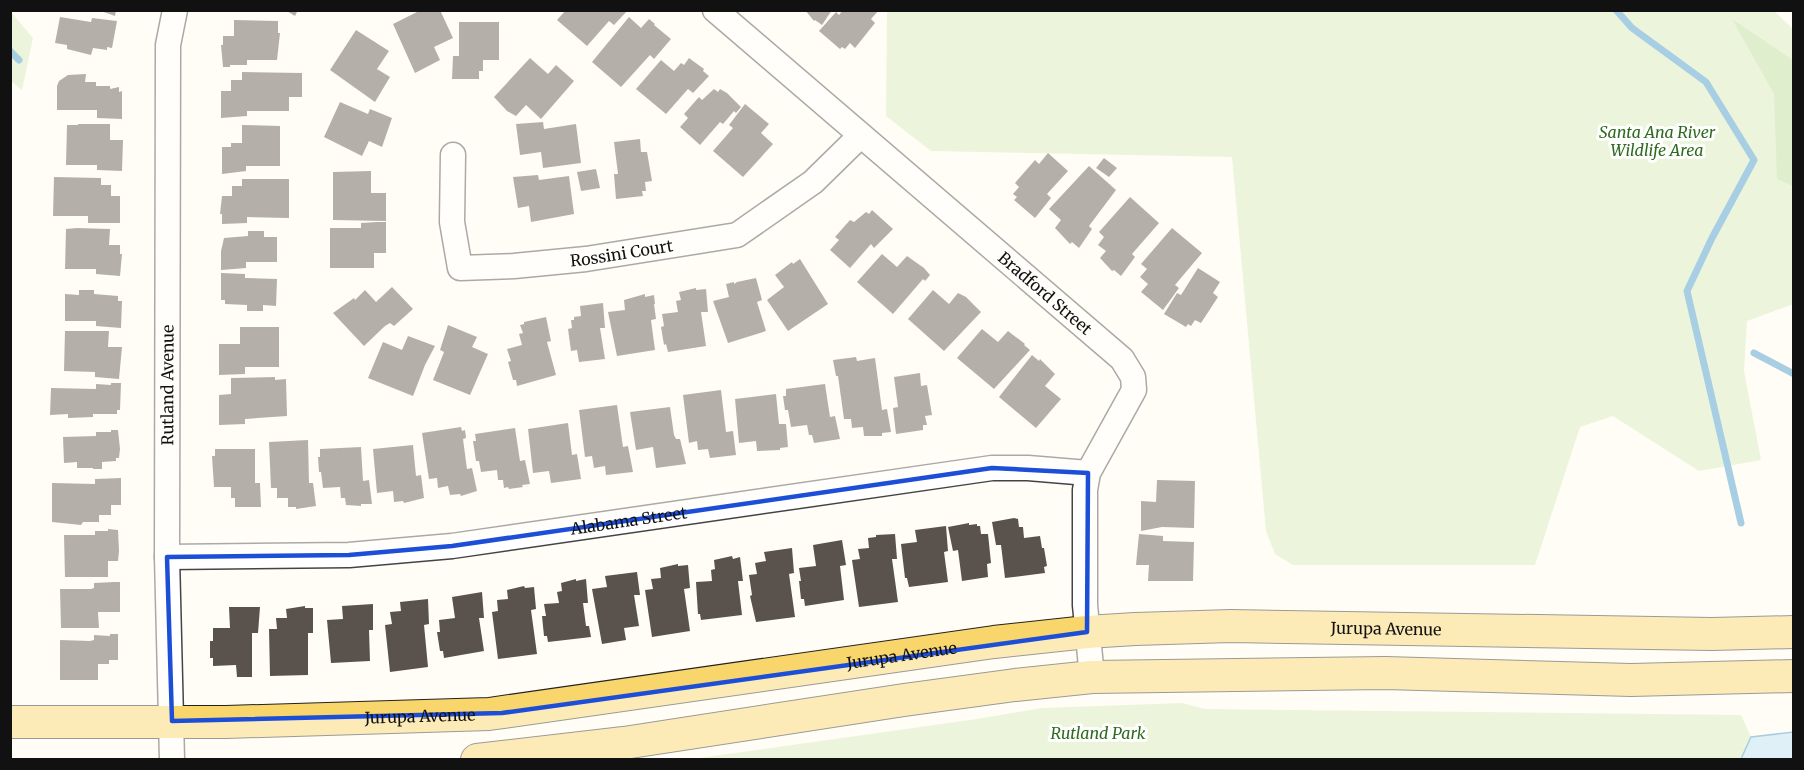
<svg xmlns="http://www.w3.org/2000/svg" width="1804" height="770" viewBox="0 0 1804 770" font-family="Merriweather,serif">
	<rect width="100%" height="100%" fill="#fffdf5"/>
	<g fill="#d5ebbd">
		<path d="M887,11H1774L1793,29L1794,304L1747,321L1744,371L1761,460L1699,471L1613,416L1580,427L1535,565H1293L1275,554L1266,531L1232,157L931,151L886,116Z"/>
		<path d="M11,12L33,38L22,90L11,81Z"/>
		<path d="M1182,703L1205,709L1741,715L1751,737L1741,760H685L977,719L1042,708Z"/>
	</g>
	<path fill="#b9dc9c" d="M1732,19L1793,60V186L1777,179L1774,94Z"/>
	<path fill="#b9e0f7" stroke="#3f96cf" stroke-width="1.5" d="M1794,732L1793,759H1741L1751,737Z"/>
	<g fill="none" stroke-linecap="round" stroke-linejoin="round">
		<g stroke="#3f96cf" stroke-width="7">
			<path d="M1616,10L1632,28L1706,82L1754,160L1712,238L1687,291L1741,523"/>
			<path d="M10,51L19,60"/>
			<path d="M1754,353L1794,374"/>
		</g>
	</g>
	<g fill="#5a524d">
		<path d="M98,10H116L115,16Z"/>
		<path d="M285,10H298L295,16Z"/>
		<path d="M421,10H440L453,38L434,47L440,60L415,73L393,24Z"/>
		<path d="M566,10H628L614,25L609,21L587,46L557,20Z"/>
		<path d="M805,10H832L822,25L815,20L814,21Z"/>
		<path d="M843,10H879L871,19L875,23L855,48L850,43L845,49L842,47L840,49L819,31L836,12L839,15Z"/>
		<path d="M60,17L91,22L92,18L117,21L112,48L107,47V50L93,48L91,55L67,49V45L55,43Z"/>
		<path d="M629,17L641,28L649,19L655,24L654,25L671,39L654,59L650,55L621,87L592,62Z"/>
		<path d="M234,20L278,21V33H280L277,60H247V65H230V67H223L221,45H223V36H234Z"/>
		<path d="M459,22H499V60H483V71H479V79H452L453,56H459Z"/>
		<path d="M356,30L389,51L377,69L390,77L375,102L330,70Z"/>
		<path d="M530,58L548,74L556,65L574,81L541,119L526,105L516,116L507,111L494,97Z"/>
		<path d="M689,58L704,69L703,71L709,76L693,93L688,89L666,114L636,89L661,60L674,71L681,63L684,65Z"/>
		<path d="M242,72L302,73V97H289V111H247V116L221,118V91H231V80H242Z"/>
		<path d="M86,74L85,82H96V86H110V89L119,87V92L122,91V119L97,118V110H57V86L59,81L68,75Z"/>
		<path d="M714,89L718,92L720,89L727,93L741,107L736,113L734,111L723,124L720,122L700,145L680,127L688,118L684,114L699,97L702,100Z"/>
		<path d="M340,102L368,114L370,109L392,118L382,147L369,141L362,156L324,137Z"/>
		<path d="M745,104L769,124L761,133L773,144L743,177L713,151L733,128L729,125Z"/>
		<path d="M543,122L544,129L576,124L581,163L543,168L541,152L520,155L516,124Z"/>
		<path d="M78,124H110V140H123L122,171L97,170V165H66L67,125H78Z"/>
		<path d="M242,125L280,126V166H246V171L222,174V147H231V143H242Z"/>
		<path d="M640,139L641,152H647L652,181L645,182L646,191H642L643,196L616,199L614,174H618L614,142Z"/>
		<path d="M1048,153L1068,171L1047,194L1051,198L1035,218L1014,200L1017,197L1013,194L1019,187L1015,183L1035,160L1039,164Z"/>
		<path d="M1104,158L1117,168L1109,177L1096,168Z"/>
		<path d="M1089,166L1116,190L1089,226L1092,229L1079,248L1072,242L1070,244L1055,228L1061,220L1049,209Z"/>
		<path d="M596,169L600,188L581,191L577,172Z"/>
		<path d="M371,171V193H386V221L333,220V172Z"/>
		<path d="M538,175L539,180L569,176L574,214L531,222L529,206L518,208L513,177Z"/>
		<path d="M54,177L101,178V185H111V196H120V223H88V216H53Z"/>
		<path d="M242,179H289V218L247,217V223L222,224V214H220L222,196H232V186H242Z"/>
		<path d="M1130,197L1159,223L1132,254L1135,257L1121,276L1114,270L1112,271L1100,258L1106,251L1098,245L1104,237L1099,232Z"/>
		<path d="M872,210L893,229L874,248L871,244L850,268L830,250L839,240L835,237L850,220L854,222L866,212L869,214Z"/>
		<path d="M377,222H386V253H374V268H330V228H361V223Z"/>
		<path d="M77,228L110,229L109,245H120V254H122L120,276L96,274V269H65L66,229Z"/>
		<path d="M1172,228L1202,253L1175,285L1179,288L1163,310L1141,292L1148,284L1140,277L1147,269L1141,264Z"/>
		<path d="M248,231H264V237H277V262H246V268L221,270V251L224,238L248,236Z"/>
		<path d="M882,254L897,267L907,256L924,268L930,275L925,281L923,279L893,314L857,282Z"/>
		<path d="M800,259L828,304L788,331L767,300L784,287L775,275L792,262L793,264Z"/>
		<path d="M1198,268L1220,282L1213,293L1218,297L1201,323L1195,320L1191,326L1188,324L1186,327L1164,314L1177,293L1181,295Z"/>
		<path d="M221,273L245,274V278L277,279L276,306L263,305V311H247V305L225,304V300H221Z"/>
		<path d="M756,278L762,300L757,302L766,331L728,343L713,301L729,297L726,284L734,282V284L737,282Z"/>
		<path d="M392,287L413,309L394,326L390,323L385,326L364,346L333,313L354,298L355,300L365,290L376,302Z"/>
		<path d="M696,288V290L706,289L708,312H701L706,346L668,352L666,344L664,345L661,327L664,326L662,314L678,312L676,301L681,300L679,292Z"/>
		<path d="M79,290H94V294L118,296V301H122L121,328L96,326V321H65V294L79,295Z"/>
		<path d="M933,290L949,304L958,293L966,297L981,312L944,351L908,319Z"/>
		<path d="M645,294V297L654,295L655,304H654L656,319L651,320L655,350L617,356L608,312L625,310L624,300Z"/>
		<path d="M603,303L605,328H600L605,359L579,362L577,350L571,351L568,329L572,328L571,320H574V317L581,316L580,306Z"/>
		<path d="M546,317L551,341L547,342L556,375L517,386L516,380H513L508,362L511,361L507,349L522,345L519,334L523,333L520,325L524,324V322Z"/>
		<path d="M448,325L477,337L472,347L488,354L470,395L433,380L444,352L440,350Z"/>
		<path d="M240,327H279V367H245V374L219,375V344H240Z"/>
		<path d="M982,329L998,342L1008,331L1025,344L1024,345L1030,350L994,389L957,358Z"/>
		<path d="M65,331H109L108,347H122L119,379L95,377V372L64,371Z"/>
		<path d="M408,336L435,346L425,365L413,396L368,378L383,342L402,350Z"/>
		<path d="M1032,355L1039,361L1040,359L1055,374L1045,386L1061,399L1036,428L999,397Z"/>
		<path d="M856,357L857,361L875,358L882,410L887,409L891,432L882,433V436H864L863,427L852,428L851,419H844L838,376H836L833,360Z"/>
		<path d="M920,373L921,386L927,385L932,415L925,416L927,425H923V430L896,434L893,408L898,407L894,377Z"/>
		<path d="M275,377V380L286,379L287,416L245,419V424L219,425V395L231,394V378Z"/>
		<path d="M111,383H121L120,410H117V414H93V417L68,418V414L50,415L51,388L96,389V384L111,385Z"/>
		<path d="M825,384L830,417L835,416L840,439L814,443L812,435H809L807,425L791,427L788,410H785L783,396H786V389Z"/>
		<path d="M721,390L726,432L733,431L736,455L710,458L708,449L698,450L697,441L689,443L683,395Z"/>
		<path d="M776,394L779,424H786L788,447L780,448V450L757,451L756,441L739,443L735,399Z"/>
		<path d="M617,405L623,447L628,446L633,472L606,475L605,466L594,468L592,456L585,457L579,410Z"/>
		<path d="M670,407L674,435L676,439H680L686,464L656,468L653,447L636,450L630,412Z"/>
		<path d="M568,423L572,455L577,454L581,479L551,483L549,471L533,473L528,429Z"/>
		<path d="M461,427L462,431L465,430L466,438L463,439L467,469L472,468L477,491L461,496L460,494L450,495L448,486L438,488L437,478L429,479L422,433Z"/>
		<path d="M515,428L520,461L525,460L530,484L522,485L523,487L509,489L508,487L504,488L503,480H498L497,470L481,472L479,461H476L473,441H476L475,434Z"/>
		<path d="M111,430H118L120,449L119,458H116V461L102,462V469H93V468H77V462L64,463L63,437L96,436V432H111Z"/>
		<path d="M308,440L309,483H313L316,506L296,509V507H288V498H277V488H271L269,442Z"/>
		<path d="M413,445L416,476L421,475L424,498L404,503L403,501L394,502L393,491L377,493L373,449Z"/>
		<path d="M361,447L363,481L369,480L372,504H361V506L346,505L345,498H341L340,487L323,488L321,472H319L318,457H320V449Z"/>
		<path d="M215,449H255V483H260L261,507H235V498H231V487H214L212,456H215Z"/>
		<path d="M121,478V505H111V515H99V522H83L81,525L52,522V483L95,484V479Z"/>
		<path d="M1157,480L1195,481L1194,528L1162,527L1141,531V501L1156,502Z"/>
		<path d="M1014,518L1018,519L1019,527H1023L1024,538L1040,536L1042,548H1044L1047,566L1044,567L1045,573L1005,578L1001,545H996L992,522Z"/>
		<path d="M969,523V525L977,524V526H980L981,534H988L991,563L987,564L988,577L962,581L958,550L953,551L948,527Z"/>
		<path d="M946,526L948,551L944,552L948,582L909,587L907,578H905L901,544L917,542L915,530Z"/>
		<path d="M108,529L118,530L119,551L118,561H108V577H65L64,535H95V531H108Z"/>
		<path d="M895,534L897,559H892L898,602L859,607L852,560L860,559L858,549L869,548L868,538L876,537V535Z"/>
		<path d="M1139,534L1163,536V541L1194,542L1193,581H1148L1149,565H1136Z"/>
		<path d="M842,540L846,565L840,566L844,600L805,606L804,599H801L799,581H801L799,568L816,566L813,545Z"/>
		<path d="M792,548L794,573L789,574L795,617L756,622L750,596L752,595L749,575L757,574L755,563L766,561L764,552Z"/>
		<path d="M732,556L733,559L740,557L743,581H738L742,615L701,620L700,614H698L696,582L712,581L711,570L715,569L714,560Z"/>
		<path d="M678,564V566L688,565L690,588L684,589L690,631L652,637L645,590L653,589L651,579L661,578L660,568Z"/>
		<path d="M637,572L640,595H634L639,626L624,628L626,640L602,644L592,589L607,587L605,576Z"/>
		<path d="M576,579V581L586,579L588,603H583L586,626H589L591,637L548,642L547,636H544L542,616H546L544,604L559,603L557,592L562,591L561,583Z"/>
		<path d="M114,582H120V612H98L99,628H61L60,589H91L94,588V583Z"/>
		<path d="M524,586L525,588L534,587L536,609L531,610L537,654L498,659L492,612L498,611L497,600L508,599L507,590Z"/>
		<path d="M482,592L484,618H479L484,651L444,658L443,651H440L437,632H440L439,620L455,618L452,597Z"/>
		<path d="M428,599L429,624L424,625L428,667L390,672L385,625L392,624L390,612L401,611L400,602Z"/>
		<path d="M373,604V630H369L370,661L331,663L327,620L343,619L342,606Z"/>
		<path d="M305,606V608H313V633H308V675L270,676L269,629H277L276,618H287L286,609Z"/>
		<path d="M229,607H260L258,633H252V677H237L236,665L213,666V658H210V641H213V628H230Z"/>
		<path d="M110,634H118V660H109V664H98V680H60V640L90,641L94,640V635L110,636Z"/>
	</g>
	<g fill="none" stroke-linecap="round" stroke-linejoin="round">
		<g stroke="#444" stroke-width="27">
			<g id="minor">
				<path id="s1" d="M715,10L1122,359L1133,377L1134,390L1088,473L1085,490V605L1092,677"/>
				<path id="s2" d="M453,155L452,222L460,268L514,266L586,259L737,235L813,182L860,136"/>
				<path id="s3" d="M167,557L349,555L452,546L992,468H1028L1088,473"/>
				<path id="s4" d="M172,760L167,557L168,45L175,10"/>
			</g>
		</g>
		<g stroke="#222" stroke-width="34">
			<g id="major">
				<path id="s5" d="M10,722H226L489,714L994,642L1087,632L1135,629L1231,626L1712,634L1794,632"/>
				<path d="M477,760L624,743L904,700L1015,685L1092,677L1385,673L1631,680L1794,676"/>
			</g>
		</g>
		<use href="#minor" stroke="#fff" stroke-width="24"/>
		<use href="#major" stroke="#f9d66b" stroke-width="32"/>
	</g>
	<path d="M0 0H1804V770H0ZM992,468L1088,473L1087,632L502,713L172,721L167,557L349,555L452,546Z" fill="#fffdf5" fill-opacity=".55" fill-rule="evenodd"/>
	<path fill="none" stroke="#1d4ed8" stroke-width="4.5" stroke-linejoin="round" d="M992,468L1088,473L1087,632L502,713L172,721L167,557L349,555L452,546Z"/>
	<g text-anchor="middle" stroke-width="6" stroke-linejoin="round" paint-order="stroke">
		<g font-size="16" font-style="italic" fill="#2f6b1f" stroke="#fff">
			<text x="1657" y="138">Santa Ana River<tspan x="1657" dy="18">Wildlife Area</tspan></text>
			<text x="1098" y="739">Rutland Park</text>
		</g>
		<g font-size="16" fill="#111" stroke="#fff">
			<text dy="6" stroke="none"><textPath href="#s2" startOffset="276">Rossini Court</textPath></text>
			<text dy="6" stroke="none"><textPath href="#s1" startOffset="435">Bradford Street</textPath></text>
			<text dy="6" stroke="none"><textPath href="#s4" startOffset="375">Rutland Avenue</textPath></text>
			<text dy="6" stroke="none"><textPath href="#s3" startOffset="464">Alabama Street</textPath></text>
			<text dy="6" stroke="none"><textPath href="#s5" startOffset="1382">Jurupa Avenue</textPath></text>
			<text dy="6" stroke="none"><textPath href="#s5" startOffset="896">Jurupa Avenue</textPath></text>
			<text dy="6" stroke="none"><textPath href="#s5" startOffset="410">Jurupa Avenue</textPath></text>
		</g>
	</g>
	<rect width="1804" height="770" fill="none" stroke="#111111" stroke-width="24"/>
</svg>
